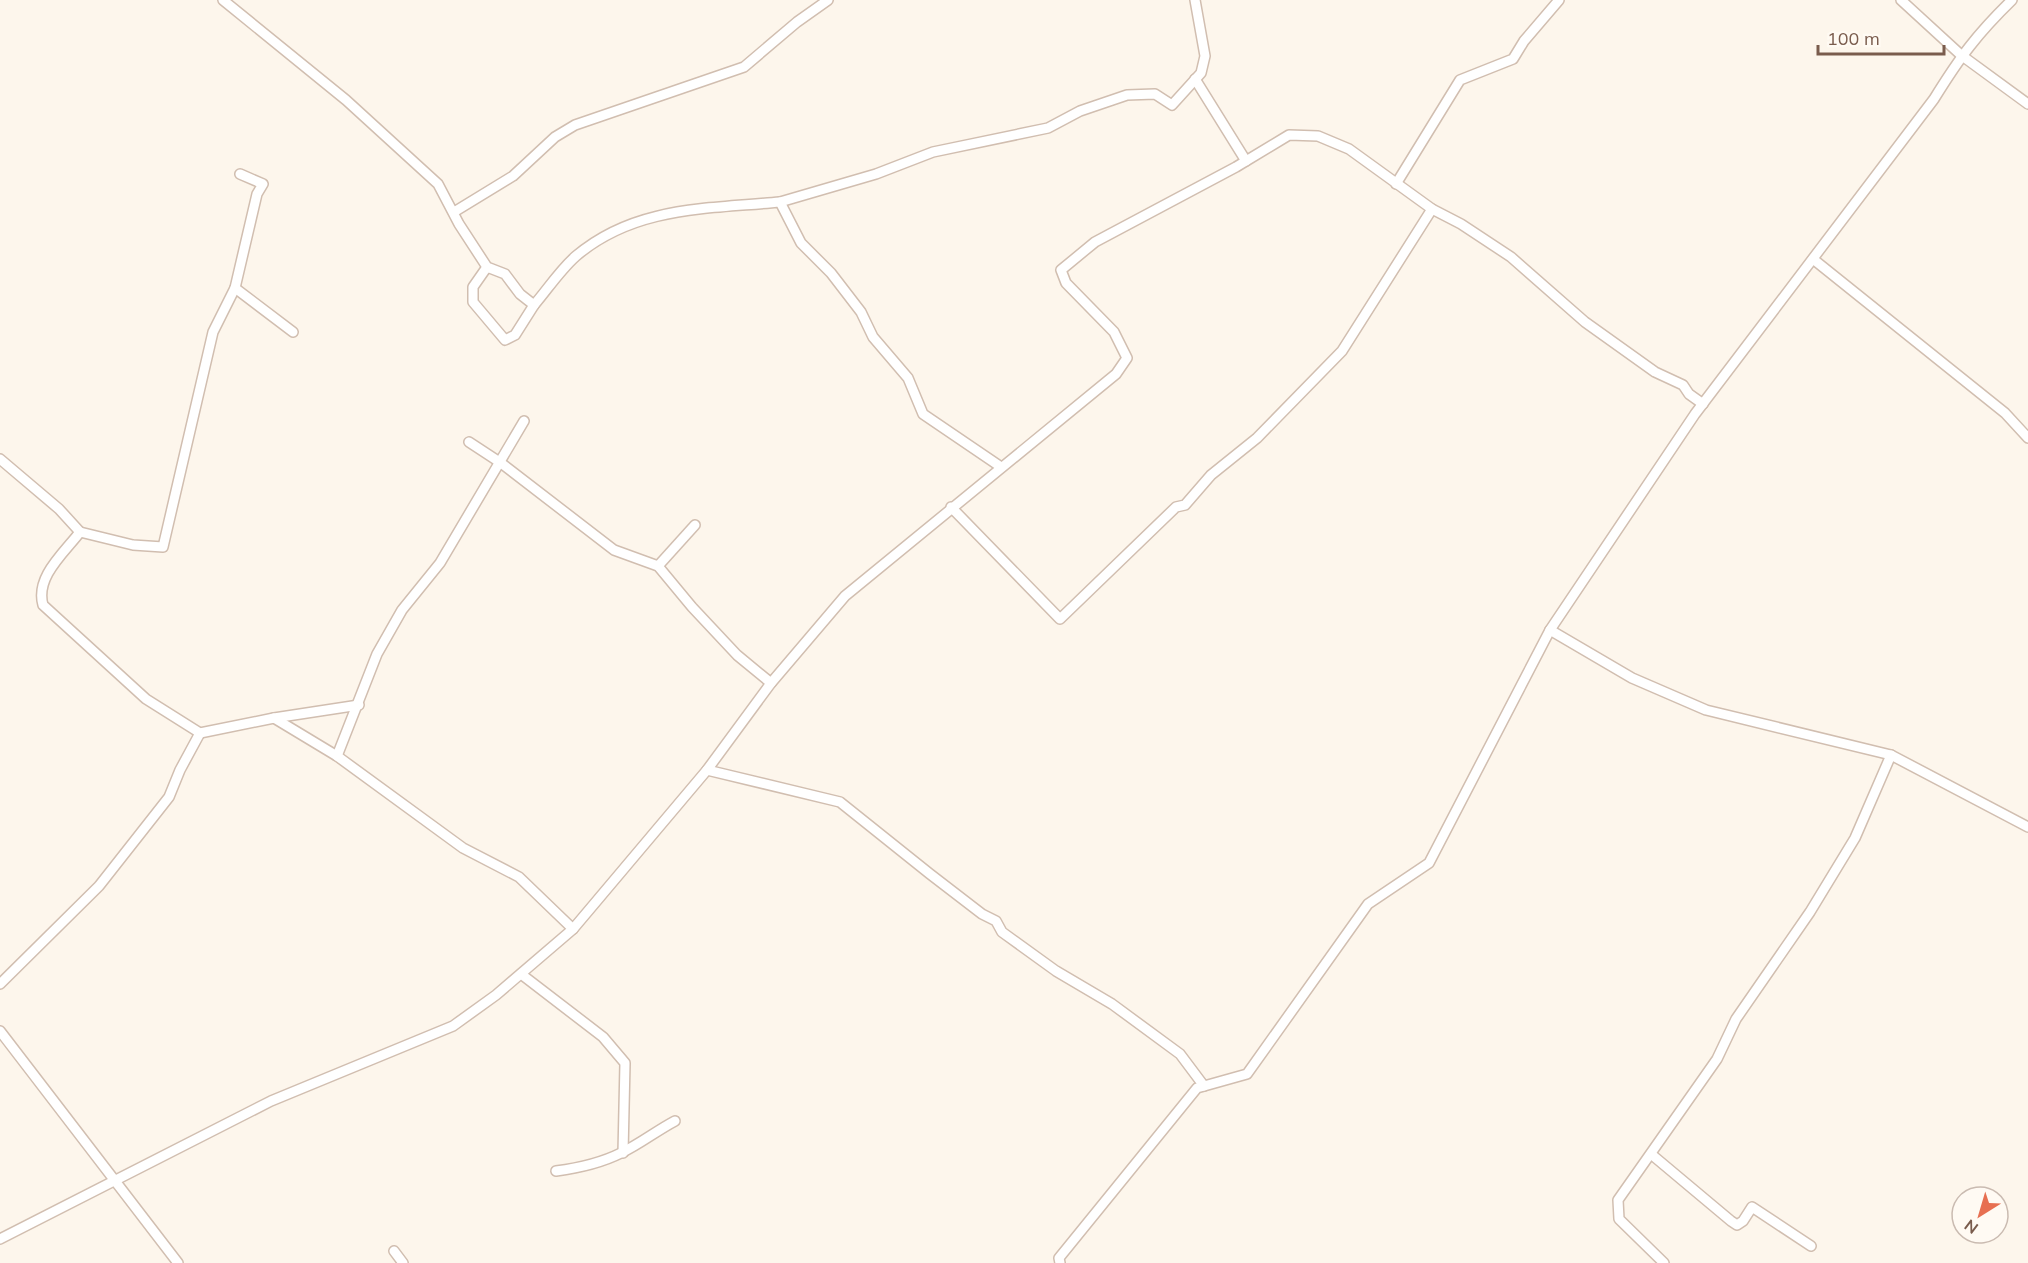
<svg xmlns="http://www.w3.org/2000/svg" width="2028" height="1263" viewBox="0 0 2028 1263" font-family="Mulish,sans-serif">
	<rect width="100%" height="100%" fill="#fdf6ec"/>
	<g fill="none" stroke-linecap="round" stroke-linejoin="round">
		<g stroke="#d1beb0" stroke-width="12">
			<g id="minor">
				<path d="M223,0L346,100L438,184L459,224L487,267L505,274L520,294L534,305L515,335L505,340L473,302V287L487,267"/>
				<path d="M1901,0L1961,55L2028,104"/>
				<path d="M1195,79L1246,161"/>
				<path d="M1396,184L1460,80L1513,59L1524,41L1559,0"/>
				<path d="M780,202L876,174L933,152L1048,128L1080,111L1127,95L1155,94L1172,105L1201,73L1205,56L1195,0"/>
				<path d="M454,212L513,176L555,137L575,125L744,67L797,22L828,0"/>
				<path d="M1813,259L2005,413L2028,438"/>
				<path d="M235,288L293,332"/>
				<path d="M534,305C547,290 560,270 576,256C635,206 707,209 780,202L801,243L831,273L861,312L873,337L908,378L923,414L1001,467"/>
				<path d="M469,442L501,463L614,550L658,566L692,607L737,655L771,683"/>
				<path d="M0,459L59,509L80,532C64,553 35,577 43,605L146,699L200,733L274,718L337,756L463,848L519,877L573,929"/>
				<path d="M951,507L1060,619L1176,507L1185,505L1211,475L1257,438L1342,351L1432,209"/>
				<path d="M80,532L133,545L163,547L213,332L235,288L257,194L263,184L240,174"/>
				<path d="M658,566L695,525"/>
				<path d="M1550,630L1632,678L1706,710L1891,755L2028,827"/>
				<path d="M274,718L359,705"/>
				<path d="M337,756L377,654L402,610L440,563L524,421"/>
				<path d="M707,770L840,802L930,874L982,914L996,921L1002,932L1056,971L1112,1004L1180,1054L1204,1086"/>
				<path d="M521,974L603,1037L625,1063L623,1153"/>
				<path d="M0,984L99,886L169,797L180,770L200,733"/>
				<path d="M0,1031L178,1263"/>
				<path d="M1651,1154L1731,1221L1737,1225L1743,1221L1752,1207L1811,1246"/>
				<path d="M556,1171C579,1168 601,1163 621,1153C640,1144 656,1131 675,1121"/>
				<path d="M0,1239L271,1101L453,1026L496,995L573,929L707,770L771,683L845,596L1116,374L1127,358L1114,332L1066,283L1061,270L1095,242L1236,167L1289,135L1318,136L1349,149L1432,209L1461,224L1511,257L1585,322L1655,372L1683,385L1689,394L1703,404"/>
				<path d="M394,1251L403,1263"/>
				<path d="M1060,1263L1059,1258L1197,1088L1247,1074L1368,904L1429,863L1550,630L1695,414L1934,99C1960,57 1977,34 2012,0"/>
				<path d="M1664,1263L1619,1219L1618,1200L1717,1059L1736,1019L1810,912L1855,838L1891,755"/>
			</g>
		</g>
		<use href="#minor" stroke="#fff" stroke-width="9"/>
	</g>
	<g transform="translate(1980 1215) rotate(217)"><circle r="28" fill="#fffaf3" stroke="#cabbb1" stroke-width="1.5"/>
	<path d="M0-4.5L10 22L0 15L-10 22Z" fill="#e76f51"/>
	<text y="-9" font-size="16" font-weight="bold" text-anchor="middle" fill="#7a5c4d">N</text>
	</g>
	<path d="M1818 45v9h126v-9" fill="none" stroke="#7a5c4d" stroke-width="3"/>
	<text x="1827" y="45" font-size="18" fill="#7a5c4d" stroke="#fffaf3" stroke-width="4.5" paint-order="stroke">100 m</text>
</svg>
